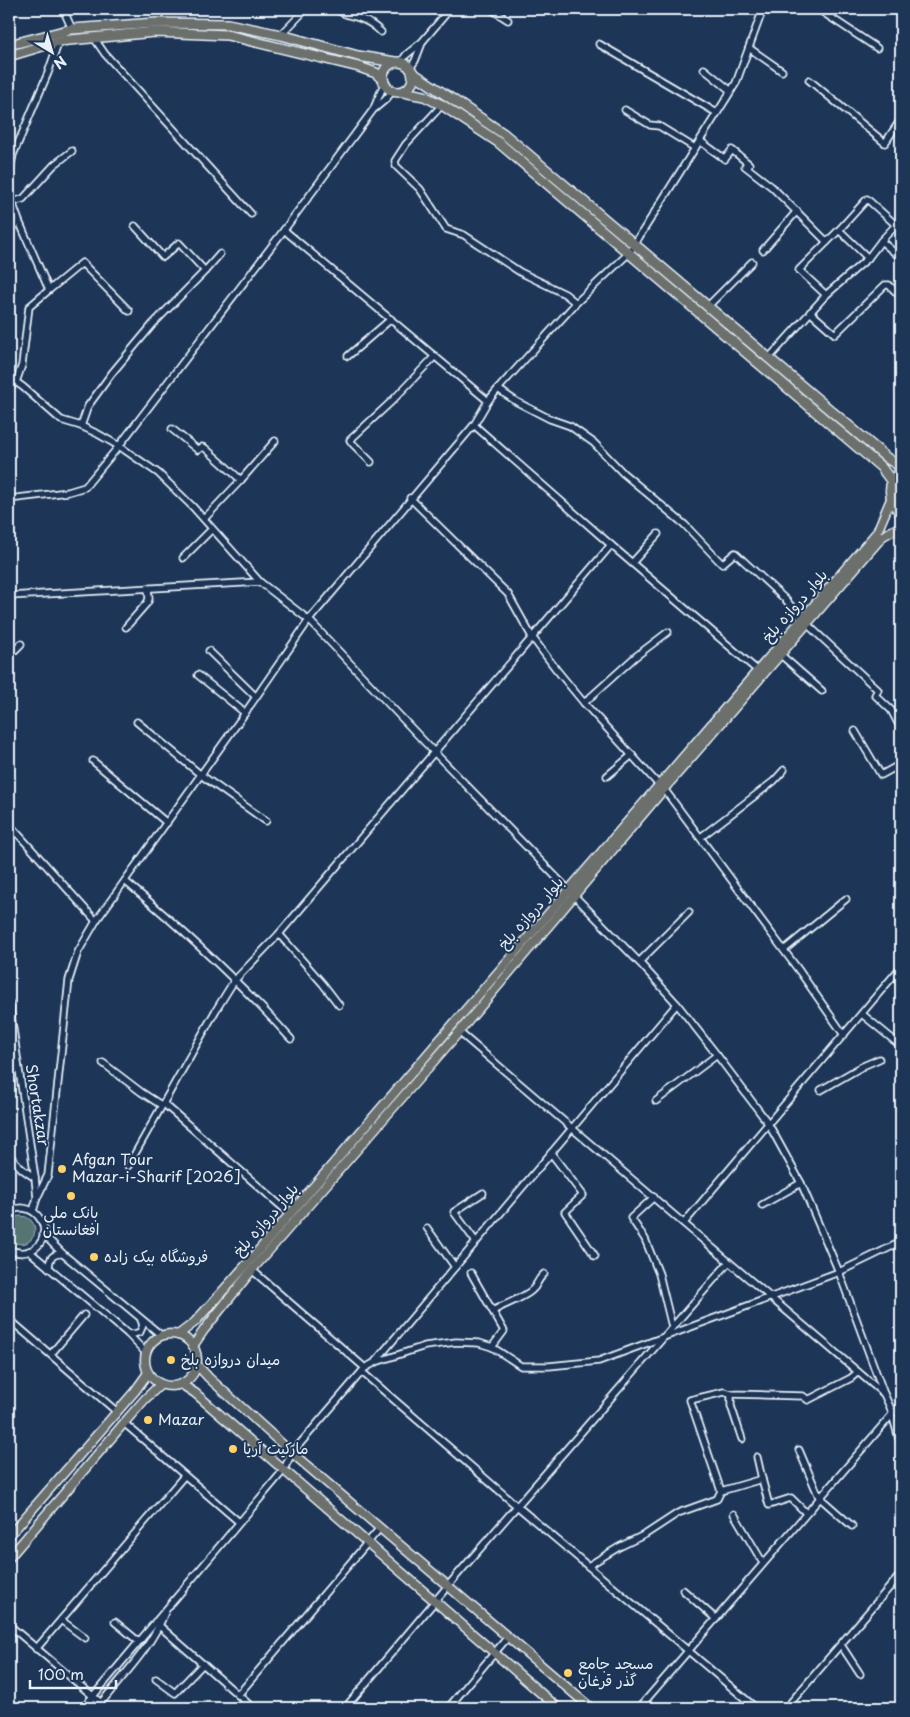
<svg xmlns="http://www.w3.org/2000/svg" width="910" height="1717" viewBox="0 0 910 1717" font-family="'Playpen Sans','Playpen Sans Arabic',sans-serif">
	<rect width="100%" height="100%" fill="#1d3557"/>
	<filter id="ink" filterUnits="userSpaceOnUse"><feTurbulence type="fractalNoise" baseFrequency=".02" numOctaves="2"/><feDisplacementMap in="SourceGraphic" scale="10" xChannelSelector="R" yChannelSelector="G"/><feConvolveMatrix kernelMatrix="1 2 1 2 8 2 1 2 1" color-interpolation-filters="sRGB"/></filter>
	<g filter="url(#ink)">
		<circle fill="#567472" stroke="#9fb2b5" cx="21" cy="1230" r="14"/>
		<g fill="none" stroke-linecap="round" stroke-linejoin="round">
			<g stroke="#e8f1f8" stroke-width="9">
				<g id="minor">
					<path d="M63,9L72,29"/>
					<path d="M336,9C344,15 350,15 359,18C368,21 375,26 381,32"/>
					<path d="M491,9L508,20"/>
					<path d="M818,9L877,48"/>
					<path d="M281,35L306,9"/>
					<path d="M94,38L105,54L251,214"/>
					<path d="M599,44L717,113"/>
					<path d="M749,48L782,71"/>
					<path d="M401,62L406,55L422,42L450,9"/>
					<path d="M410,68L415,61L422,43"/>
					<path d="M704,69L731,91"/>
					<path d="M809,80L885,143L901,119"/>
					<path d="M442,105L406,144L395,161L396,166L420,189L446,229L464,235L520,272L565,294L576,303"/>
					<path d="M374,108L384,84"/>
					<path d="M625,110L650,125L659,126L695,148"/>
					<path d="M700,141L725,159L732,150L749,164L745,166L772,187L827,242"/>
					<path d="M9,175L13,155L48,73L59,41"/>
					<path d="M9,193L19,221L49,290L29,307L22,365L16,382L9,388"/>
					<path d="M12,202L23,199L54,165L72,151"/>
					<path d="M896,225L901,220"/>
					<path d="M9,230L19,221"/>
					<path d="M284,230L488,401"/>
					<path d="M839,230L868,258"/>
					<path d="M763,250L797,211"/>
					<path d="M205,271L220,254"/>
					<path d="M49,290L82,263L129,311"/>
					<path d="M826,295L868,258L881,241"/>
					<path d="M708,306L752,262"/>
					<path d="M810,312L835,334L885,285H889L901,297"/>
					<path d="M348,356L391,319"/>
					<path d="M769,358L826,295L799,270L839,230L867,199L896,225L881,241L901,258"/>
					<path d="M9,382H16L23,387L61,420L81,426L98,434L119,446L284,230L373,110L385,100L392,92"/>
					<path d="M498,389L517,402L550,419L570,426L594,443L623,473L685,525L722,564L735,553L786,600L802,619"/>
					<path d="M474,425L611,545L757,670"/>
					<path d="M81,426L88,406L112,373L153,324L205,271L179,243L163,257L135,226"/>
					<path d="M172,429L198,450L202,447L205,448L241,480"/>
					<path d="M371,462L352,443L350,440L392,401L435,356"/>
					<path d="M410,498L508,594L532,637L556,669L584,703L658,784"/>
					<path d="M9,499L68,492L85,487L119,446L158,473L193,507L260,582"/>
					<path d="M204,519L241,480L275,441"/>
					<path d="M183,558L212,529"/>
					<path d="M632,563L658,534"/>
					<path d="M9,596L260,582L309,620L435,753L639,962L677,1004L717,1055L768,1123L801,1183L839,1272L884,1394L890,1407L901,1446"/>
					<path d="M807,624L878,690L875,695L891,710L901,729"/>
					<path d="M126,627L147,603L149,599L148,588"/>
					<path d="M209,651L256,697"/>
					<path d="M781,655L822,691"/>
					<path d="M9,656L21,644"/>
					<path d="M198,675L245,713"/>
					<path d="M584,703L635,657L668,632"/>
					<path d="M137,722L201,775L266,821"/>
					<path d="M855,731L881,775L901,764"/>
					<path d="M93,761L167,823"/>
					<path d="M607,776L632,755"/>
					<path d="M664,789L800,972L844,1035"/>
					<path d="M9,824L96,921"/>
					<path d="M701,837L774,781L784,770"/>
					<path d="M125,881C183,930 240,982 291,1039"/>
					<path d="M279,934L323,984L339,1005"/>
					<path d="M784,950L846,899"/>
					<path d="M639,962L689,912"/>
					<path d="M9,1002L35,1178L37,1198L33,1211"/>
					<path d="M862,1014L901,1046"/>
					<path d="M459,1032L884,1394"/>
					<path d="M103,1063L141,1092L161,1105"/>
					<path d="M821,1090L863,1066L879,1059"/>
					<path d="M656,1101L717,1055"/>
					<path d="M163,1103L289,1213"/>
					<path d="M551,1153L583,1195L565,1212L595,1256"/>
					<path d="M9,1155L22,1169L35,1178"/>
					<path d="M128,1166L216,1010L234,981L279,934L611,545"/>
					<path d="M900,1183L901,1182"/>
					<path d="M654,1197L631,1218L645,1239L659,1274L672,1327"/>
					<path d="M37,1198L48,1175L69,980L78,952L96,921L245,713L309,620L474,425L488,401L498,389L576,303L629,253L736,83L763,9"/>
					<path d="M762,1205L801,1183"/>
					<path d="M9,1211C37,1197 58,1236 32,1250C24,1254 16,1253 9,1249"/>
					<path d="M684,1223L901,967"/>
					<path d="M427,1228L455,1267"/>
					<path d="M43,1234L63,1254L161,1335"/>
					<path d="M476,1242L454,1212L483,1193"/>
					<path d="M29,1251L128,1334L146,1353"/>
					<path d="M49,1268C49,1258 53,1253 63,1254"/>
					<path d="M252,1270L365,1368"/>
					<path d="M471,1273L504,1331L492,1347"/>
					<path d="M493,1311C504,1304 524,1298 532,1290C538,1285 536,1281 544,1274"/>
					<path d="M9,1319L116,1411"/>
					<path d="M128,1334H134L140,1332L143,1325L141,1320"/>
					<path d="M51,1354L84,1315"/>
					<path d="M376,1362L425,1346L456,1342L479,1343L492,1347L521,1366H549L599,1361L839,1272L901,1242"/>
					<path d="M362,1372L517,1506L756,1708"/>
					<path d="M731,1394V1406L742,1439"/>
					<path d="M124,1423L239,1522"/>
					<path d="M799,1450L819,1497L852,1526"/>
					<path d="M757,1457L762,1479L769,1505L791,1498L806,1513"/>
					<path d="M721,1491L762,1479"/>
					<path d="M734,1514L763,1563"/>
					<path d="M588,1566L619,1547L646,1534L678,1513L717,1499L721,1491L690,1400L724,1392L731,1394L803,1396L808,1400L851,1378L858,1372"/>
					<path d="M683,1590L716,1619"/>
					<path d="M61,1620L85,1638"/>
					<path d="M115,1622L138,1641"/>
					<path d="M155,1622L253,1708"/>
					<path d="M9,1625L107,1708"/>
					<path d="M841,1645L860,1674"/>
					<path d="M36,1649L184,1476"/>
					<path d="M156,1679L175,1693L203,1664"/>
					<path d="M238,1695L380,1528"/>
					<path d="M83,1708L283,1471L292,1453L365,1368L374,1363L677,1004"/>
					<path d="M97,1708C121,1677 151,1649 165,1612"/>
					<path d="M345,1708L458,1574L729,1262"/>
					<path d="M448,1708L508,1637"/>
					<path d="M639,1708L901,1404"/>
					<path d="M786,1708L901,1574"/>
				</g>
			</g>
			<g stroke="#e8f1f8" stroke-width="11">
				<g id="major">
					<circle cx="171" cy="1360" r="26"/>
					<path d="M178,1335L195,1322L246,1265L877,532L891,499"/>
					<path d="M193,1346L204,1330L252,1270L459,1032L664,789L883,536L901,526"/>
					<path d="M197,1365L209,1378L292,1453L591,1708"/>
					<path d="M181,1384L195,1393L558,1708"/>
					<path d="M9,1536L135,1391L148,1373"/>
					<path d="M9,1558L124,1423L145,1399L161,1384"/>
				</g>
			</g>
			<g stroke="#e8f1f8" stroke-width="12">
				<g id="highway">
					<path d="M9,45L72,29L156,23L228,24L281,35L358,56L395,62"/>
					<path d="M9,56L59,41L155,32L227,35L359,67L376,73L382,79"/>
					<circle cx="398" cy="77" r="15"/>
					<path d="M413,73L504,134L888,459L901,467"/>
					<path d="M403,92L424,96L442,105L498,142L881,467L892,482"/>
					<path d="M901,471C886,482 888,501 901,513"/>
				</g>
			</g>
			<use href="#minor" stroke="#1d3557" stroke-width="5.5"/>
			<use href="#major" stroke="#6c706d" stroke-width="8"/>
			<use href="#highway" stroke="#6c706d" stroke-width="9"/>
		</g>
	</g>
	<g fill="#ffd166" stroke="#1d3557" stroke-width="2">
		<circle cx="62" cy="1169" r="5"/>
		<circle cx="71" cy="1196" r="5"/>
		<circle cx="94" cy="1257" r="5"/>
		<circle cx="171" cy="1360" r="5"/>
		<circle cx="148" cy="1420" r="5"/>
		<circle cx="233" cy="1449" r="5"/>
		<circle cx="568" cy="1673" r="5"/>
	</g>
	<g text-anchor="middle" stroke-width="4" stroke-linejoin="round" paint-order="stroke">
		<g font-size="15" fill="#e8f1f8" stroke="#1d3557">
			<text transform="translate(795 606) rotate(-49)" y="5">بلوار دروازه بلخ</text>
			<text transform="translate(531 913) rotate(-49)" y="5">بلوار دروازه بلخ</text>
			<text transform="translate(37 1105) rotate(81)" y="5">Shortakzar</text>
			<text transform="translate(266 1220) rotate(-49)" y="5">بلوار دروازه بلخ</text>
		</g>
		<g font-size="15" fill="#e8f1f8" stroke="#1d3557" text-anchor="start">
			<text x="72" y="1165">Afgan Tour<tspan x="72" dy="17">Mazar-i-Sharif [2026]</tspan></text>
			<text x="71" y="1218" text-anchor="middle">بانک ملی<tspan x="71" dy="17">افغانستان</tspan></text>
			<text x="104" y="1262">فروشگاه بیک زاده</text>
			<text x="181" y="1365">میدان دروازه بلخ</text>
			<text x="158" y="1425">Mazar</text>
			<text x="243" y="1454">مارکیت آریا</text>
			<text x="578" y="1669">مسجد جامع<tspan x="578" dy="17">گذر قرغان</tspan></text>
		</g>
	</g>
	<rect width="910" height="1717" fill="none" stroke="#1d3557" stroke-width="30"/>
	<rect x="15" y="15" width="880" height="1687" fill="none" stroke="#e8f1f8" stroke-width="2" filter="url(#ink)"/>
	<g transform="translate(52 52) rotate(142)" stroke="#1d3557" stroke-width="4" paint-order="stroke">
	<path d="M0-4L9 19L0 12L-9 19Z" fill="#e8f1f8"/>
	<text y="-8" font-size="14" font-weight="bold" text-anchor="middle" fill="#e8f1f8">N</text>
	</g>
	<path d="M30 1680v8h86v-8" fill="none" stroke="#e8f1f8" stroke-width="2.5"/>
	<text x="38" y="1680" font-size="15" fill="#e8f1f8" stroke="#1d3557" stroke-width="4" paint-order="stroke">100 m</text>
</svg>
